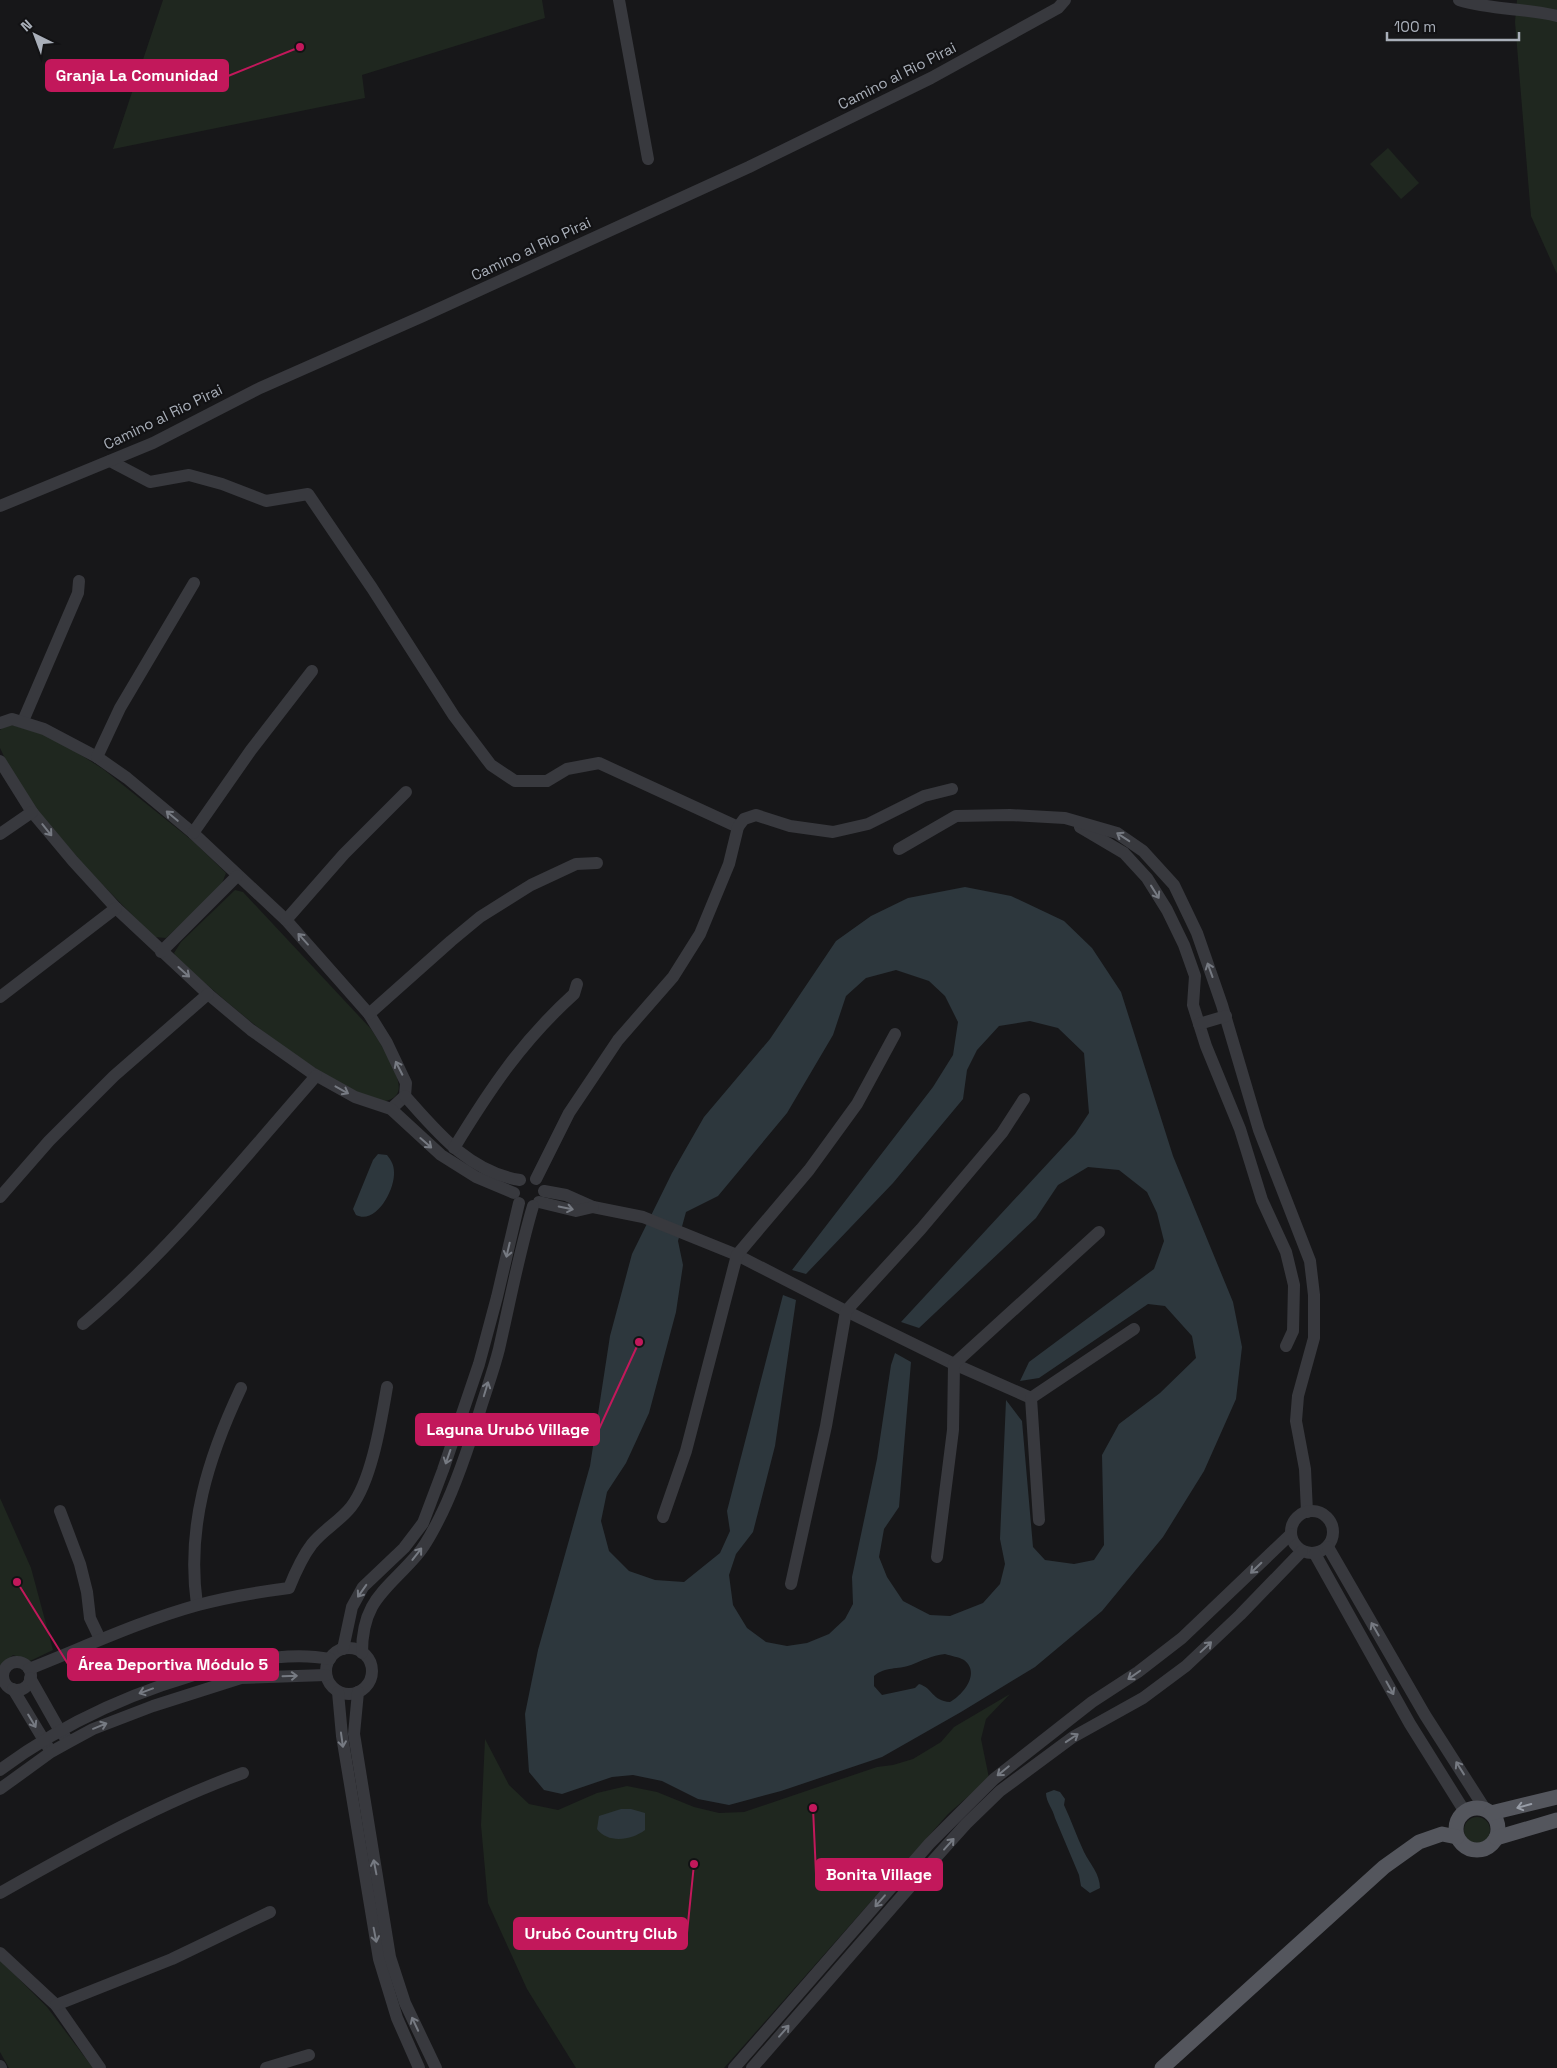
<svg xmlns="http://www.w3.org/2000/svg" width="1557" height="2068" viewBox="0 0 1557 2068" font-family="'Space Grotesk',sans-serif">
	<rect width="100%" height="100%" fill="#171719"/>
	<g fill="#1f271f">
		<path d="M163,0H542L545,18L362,75L365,98L113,149Z"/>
		<path d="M1517,0H1557V274L1531,216L1515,22Z"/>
		<path d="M1388,148L1419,183L1401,199L1370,164Z"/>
		<path d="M8,724L41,733L73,750L103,769L194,842L226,873L221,886L166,938L154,937L90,872L35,808L11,771L0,748V730Z"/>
		<path d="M235,890L243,892L371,1029C379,1041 406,1081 397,1094C394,1099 386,1102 381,1101C368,1099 354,1090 343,1084C281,1051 229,1004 176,958L174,953L181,942Z"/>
		<path d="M0,1498L31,1568L53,1650L30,1661L13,1655L0,1666Z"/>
		<path d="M1010,1694L986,1719L981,1739L989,1778L948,1814L724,2068H576L527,1989L488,1903L481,1825L485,1739L509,1785L529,1804L558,1810L597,1793L627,1786L657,1792L694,1807L719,1813L744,1812L877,1767L893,1765L913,1759L941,1742L954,1727Z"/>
		<circle cx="1477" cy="1830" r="13"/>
		<path d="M0,1960L47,2007L93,2068H9L0,2052Z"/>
	</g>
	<g fill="#2d373d" fill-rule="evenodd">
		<path d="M965,887L1011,896L1064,921L1092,948L1121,992L1173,1156L1233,1302L1242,1347L1236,1399L1204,1471L1163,1537L1102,1611L1035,1667L961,1712L882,1757L781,1791L729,1805L698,1799L662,1781L633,1775L612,1777L562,1794L544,1790L529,1772L525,1714L538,1650L590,1466L610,1336L632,1254L672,1173L704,1117L770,1039L836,941L871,916L908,898ZM896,970L929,981L945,996L958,1022L953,1055L933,1087L792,1270L806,1274L893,1183L963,1099L967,1070L977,1050L999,1026L1030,1021L1058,1028L1084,1053L1089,1113L1075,1134L901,1322L919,1328L1036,1218L1058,1185L1088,1167L1119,1170L1147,1192L1157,1213L1164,1241L1154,1269L1029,1362L1020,1381L1039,1378L1148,1304L1165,1306L1192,1336L1196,1358L1160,1393L1119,1424L1102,1455L1104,1545L1094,1560L1074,1564L1045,1560L1033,1547L1022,1421L1006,1400L1000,1539L1005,1564L1000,1584L983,1603L950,1616L930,1615L903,1601L887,1577L879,1557L884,1529L899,1507L911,1362L895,1353L891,1365L877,1459L852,1577L853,1604L845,1619L829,1634L807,1643L787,1646L766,1642L747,1628L733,1605L729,1575L736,1554L753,1532L775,1446L796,1300L783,1295L727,1511L730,1531L720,1553L684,1582L655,1580L629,1571L609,1551L601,1521L607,1492L626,1463L649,1413L676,1312L683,1265L678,1241L686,1212L718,1196L787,1113L833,1035L846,996L866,978ZM945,1654C951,1656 959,1657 964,1660C981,1673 963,1695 950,1702C932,1701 933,1688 919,1684L915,1688L882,1695L874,1686V1676C886,1666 897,1670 911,1665C923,1660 931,1656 945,1654Z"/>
		<path d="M378,1154L387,1155C391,1160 394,1165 394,1172C395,1190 376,1225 356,1215L353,1209L373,1160Z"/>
		<path d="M1054,1790L1060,1792L1065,1799L1064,1805C1071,1820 1077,1837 1084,1852C1090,1864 1100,1874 1100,1888L1090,1893L1081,1886L1079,1875L1055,1818C1053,1809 1046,1802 1046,1793Z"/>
		<path d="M621,1809H631L645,1813V1830C632,1840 608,1844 597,1829L599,1816Z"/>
	</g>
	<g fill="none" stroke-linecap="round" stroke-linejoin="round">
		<g stroke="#38393e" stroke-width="12">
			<path d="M619,0L648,159"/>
			<path d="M1459,0C1491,10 1524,8 1557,16"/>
			<path d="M110,461L150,482L189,475L222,484L266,501L308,494L372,588L454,716L491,765L515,781H547L567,769L599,763L738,827"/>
			<path d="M0,506L153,443L260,388L423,316L749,167L931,78L1058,8L1065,0"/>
			<path d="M23,721L78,593L79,581"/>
			<path d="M0,723L12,719L44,729L97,757L127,778L193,833L286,920L369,1014L387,1043L406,1083L405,1096L391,1109"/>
			<path d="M97,757L120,708L194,583"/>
			<path d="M0,761L32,812L73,861L116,908L208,994L251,1030L312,1073L355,1097L391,1109L441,1155L476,1177L514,1193"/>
			<path d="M1080,827L1124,853L1147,878L1167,910L1184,945L1195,976L1193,1005L1206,1046L1240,1129L1262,1200L1286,1252L1294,1285L1293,1331L1286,1346"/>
			<path d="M193,833L251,750L312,671"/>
			<path d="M0,834L32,812"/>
			<path d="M899,849L956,816L1010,815L1065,818L1117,833L1143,851L1174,885L1197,933L1222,1005L1259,1130L1310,1261L1314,1295V1338L1298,1396L1296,1421L1305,1469L1307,1512"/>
			<path d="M286,920L344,854L406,792"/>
			<path d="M161,952L237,876"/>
			<path d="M0,997L116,908"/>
			<path d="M369,1014L451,941L480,917L531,885L576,864L597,863"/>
			<path d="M1199,1024L1226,1016"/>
			<path d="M405,1096C437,1132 469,1172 520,1180"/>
			<path d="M454,1148C490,1089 522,1041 574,994L577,984"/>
			<path d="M536,1179L569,1113L618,1040L673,977L700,934L729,864L738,827L744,819L756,815L790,826L833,832L868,824L924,796L952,789"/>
			<path d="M544,1191L566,1195L593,1207L643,1217L737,1255L846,1311L954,1364L1031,1398"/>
			<path d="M0,1197L49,1141L114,1076L208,994"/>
			<path d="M539,1202L576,1211L593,1207"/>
			<path d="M83,1324C170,1251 242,1160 316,1076"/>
			<circle cx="1312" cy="1532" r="21"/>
			<path d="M60,1511L80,1564L87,1592L90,1618L100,1639"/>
			<path d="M663,1517L686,1451L737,1255L809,1170L857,1104L895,1034"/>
			<path d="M1039,1520L1031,1398L1134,1329"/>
			<path d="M1328,1547L1425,1715L1485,1809"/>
			<path d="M1315,1554L1410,1724L1465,1812"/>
			<path d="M937,1557L953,1430L954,1364L1099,1232"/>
			<path d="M791,1584L826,1426L846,1311L921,1229L1002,1133L1024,1099"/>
			<path d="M197,1605C186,1527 208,1458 241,1388"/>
			<circle cx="349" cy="1671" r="23"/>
			<path d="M343,1649L352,1607L363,1587L404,1548L423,1523L443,1470L479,1364L497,1297L519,1203"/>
			<path d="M362,1653C362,1600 386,1591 417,1555C427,1544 435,1527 442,1513C458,1480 470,1443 481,1407C487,1388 494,1369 499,1349C510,1301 519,1253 533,1206"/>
			<circle cx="17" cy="1676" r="14"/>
			<path d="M29,1669C85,1647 140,1621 198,1605C228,1597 258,1592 289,1588C295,1573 302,1557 312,1544C323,1530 340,1521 351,1507C372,1480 381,1421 387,1387"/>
			<path d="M30,1678L60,1731L66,1738"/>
			<path d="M13,1689L48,1747"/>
			<path d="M338,1692L342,1736L379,1959L397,2018L419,2068"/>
			<path d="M358,1692L354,1734L390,1957L405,2003L436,2068"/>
			<path d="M0,1770C67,1720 143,1687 224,1667C258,1659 295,1652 330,1659"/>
			<path d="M0,1789L51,1752L69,1742L93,1729L153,1706L241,1678L326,1675"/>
			<path d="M0,1893C78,1849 159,1803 243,1773"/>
			<path d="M0,1953L56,2005L100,2068"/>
			<path d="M56,2005L172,1959L270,1912"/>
			<path d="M0,2066L1,2068"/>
			<path d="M266,2068L309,2055"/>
			<path d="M734,2068L929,1844L994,1779L1092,1702L1138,1672L1182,1638L1291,1534"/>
			<path d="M752,2068L922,1873L966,1824L1000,1791L1073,1737L1143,1698L1186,1666L1240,1615L1302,1551"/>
		</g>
		<g stroke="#54565d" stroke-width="15">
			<circle cx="1477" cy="1829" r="21"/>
			<path d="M1491,1813L1557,1797"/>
			<path d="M1496,1838L1557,1820"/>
			<path d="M1162,2068L1384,1867L1419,1842L1442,1834L1457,1837"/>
		</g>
	</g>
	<defs><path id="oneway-shaft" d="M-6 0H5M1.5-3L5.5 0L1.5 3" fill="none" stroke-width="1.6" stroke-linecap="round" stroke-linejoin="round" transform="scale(1.25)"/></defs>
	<g stroke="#767a82">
		<use href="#oneway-shaft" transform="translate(172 816) rotate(-140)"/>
		<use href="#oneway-shaft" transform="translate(47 830) rotate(51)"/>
		<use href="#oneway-shaft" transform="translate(1123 837) rotate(-147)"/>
		<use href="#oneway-shaft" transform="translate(1155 892) rotate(58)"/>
		<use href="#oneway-shaft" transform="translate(303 939) rotate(-132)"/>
		<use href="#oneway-shaft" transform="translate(1210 970) rotate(-110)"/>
		<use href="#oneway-shaft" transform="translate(184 972) rotate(42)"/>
		<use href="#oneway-shaft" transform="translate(399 1068) rotate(-117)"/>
		<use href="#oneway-shaft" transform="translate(342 1090) rotate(29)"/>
		<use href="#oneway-shaft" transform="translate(426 1143) rotate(41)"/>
		<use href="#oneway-shaft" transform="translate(566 1208) rotate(12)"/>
		<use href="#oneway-shaft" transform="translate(508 1250) rotate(103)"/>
		<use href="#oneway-shaft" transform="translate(486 1389) rotate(-73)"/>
		<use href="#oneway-shaft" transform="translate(448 1457) rotate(109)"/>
		<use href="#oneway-shaft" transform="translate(417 1554) rotate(-52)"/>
		<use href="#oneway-shaft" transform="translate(1256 1568) rotate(136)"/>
		<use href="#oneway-shaft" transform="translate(362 1591) rotate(125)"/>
		<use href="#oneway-shaft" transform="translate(1375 1629) rotate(-120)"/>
		<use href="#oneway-shaft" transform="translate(1206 1647) rotate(-43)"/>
		<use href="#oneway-shaft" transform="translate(1134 1675) rotate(145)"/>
		<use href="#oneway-shaft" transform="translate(290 1676) rotate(-2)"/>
		<use href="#oneway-shaft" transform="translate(1390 1688) rotate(61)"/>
		<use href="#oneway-shaft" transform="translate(146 1691) rotate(160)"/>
		<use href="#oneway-shaft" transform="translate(32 1721) rotate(59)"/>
		<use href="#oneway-shaft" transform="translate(100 1726) rotate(-22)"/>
		<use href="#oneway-shaft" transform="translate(1072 1738) rotate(-34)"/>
		<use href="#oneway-shaft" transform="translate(342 1740) rotate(82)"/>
		<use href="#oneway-shaft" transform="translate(1460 1768) rotate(-122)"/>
		<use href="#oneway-shaft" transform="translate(1003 1771) rotate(141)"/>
		<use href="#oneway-shaft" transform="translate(949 1844) rotate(-48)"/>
		<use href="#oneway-shaft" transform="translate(375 1867) rotate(-101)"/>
		<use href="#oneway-shaft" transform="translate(880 1901) rotate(131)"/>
		<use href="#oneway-shaft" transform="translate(375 1935) rotate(79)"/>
		<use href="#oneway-shaft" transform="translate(415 2024) rotate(-115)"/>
		<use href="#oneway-shaft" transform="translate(784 2031) rotate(-49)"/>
	</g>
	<use stroke="#989da7" href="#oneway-shaft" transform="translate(1524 1806) rotate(165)"/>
	<g text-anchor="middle" stroke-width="4.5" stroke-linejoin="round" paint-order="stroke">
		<g font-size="15" fill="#a9afb9" stroke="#121214">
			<text transform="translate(897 76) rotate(-27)" y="5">Camino al Rio Pirai</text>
			<text transform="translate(531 249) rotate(-25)" y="5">Camino al Rio Pirai</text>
			<text transform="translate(163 417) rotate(-26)" y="5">Camino al Rio Pirai</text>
		</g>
	</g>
	<path fill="none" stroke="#c2185b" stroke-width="2" d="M300 47L228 76M639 1342L599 1429M17 1582L68 1664M813 1808L816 1874M694 1864L687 1933"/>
	<g fill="#c2185b" stroke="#121214" stroke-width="2">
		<circle cx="300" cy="47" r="5"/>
		<circle cx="639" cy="1342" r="5"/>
		<circle cx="17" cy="1582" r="5"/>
		<circle cx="813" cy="1808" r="5"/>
		<circle cx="694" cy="1864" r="5"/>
	</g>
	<g fill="#c2185b" stroke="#c2185b" stroke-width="2">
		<rect x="46" y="60" width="182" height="31" rx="5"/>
		<rect x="416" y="1414" width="183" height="31" rx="5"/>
		<rect x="68" y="1649" width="210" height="31" rx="5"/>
		<rect x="816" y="1859" width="126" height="31" rx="5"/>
		<rect x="514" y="1918" width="173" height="31" rx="5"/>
	</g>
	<g font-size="16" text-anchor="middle" font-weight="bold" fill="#fff">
		<text x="137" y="81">Granja La Comunidad</text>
		<text x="508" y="1435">Laguna Urubó Village</text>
		<text x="173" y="1670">Área Deportiva Módulo 5</text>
		<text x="879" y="1880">Bonita Village</text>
		<text x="601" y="1939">Urubó Country Club</text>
	</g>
	<g transform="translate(35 35) rotate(318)" stroke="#121214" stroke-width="4" paint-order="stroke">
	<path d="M0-4L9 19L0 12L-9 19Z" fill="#a9afb9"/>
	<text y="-8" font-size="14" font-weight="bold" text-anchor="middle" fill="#a9afb9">N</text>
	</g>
	<path d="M1387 32v8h132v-8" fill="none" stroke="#a9afb9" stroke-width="2.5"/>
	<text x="1394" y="32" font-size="15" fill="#a9afb9" stroke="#121214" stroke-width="4" paint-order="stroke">100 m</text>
</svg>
